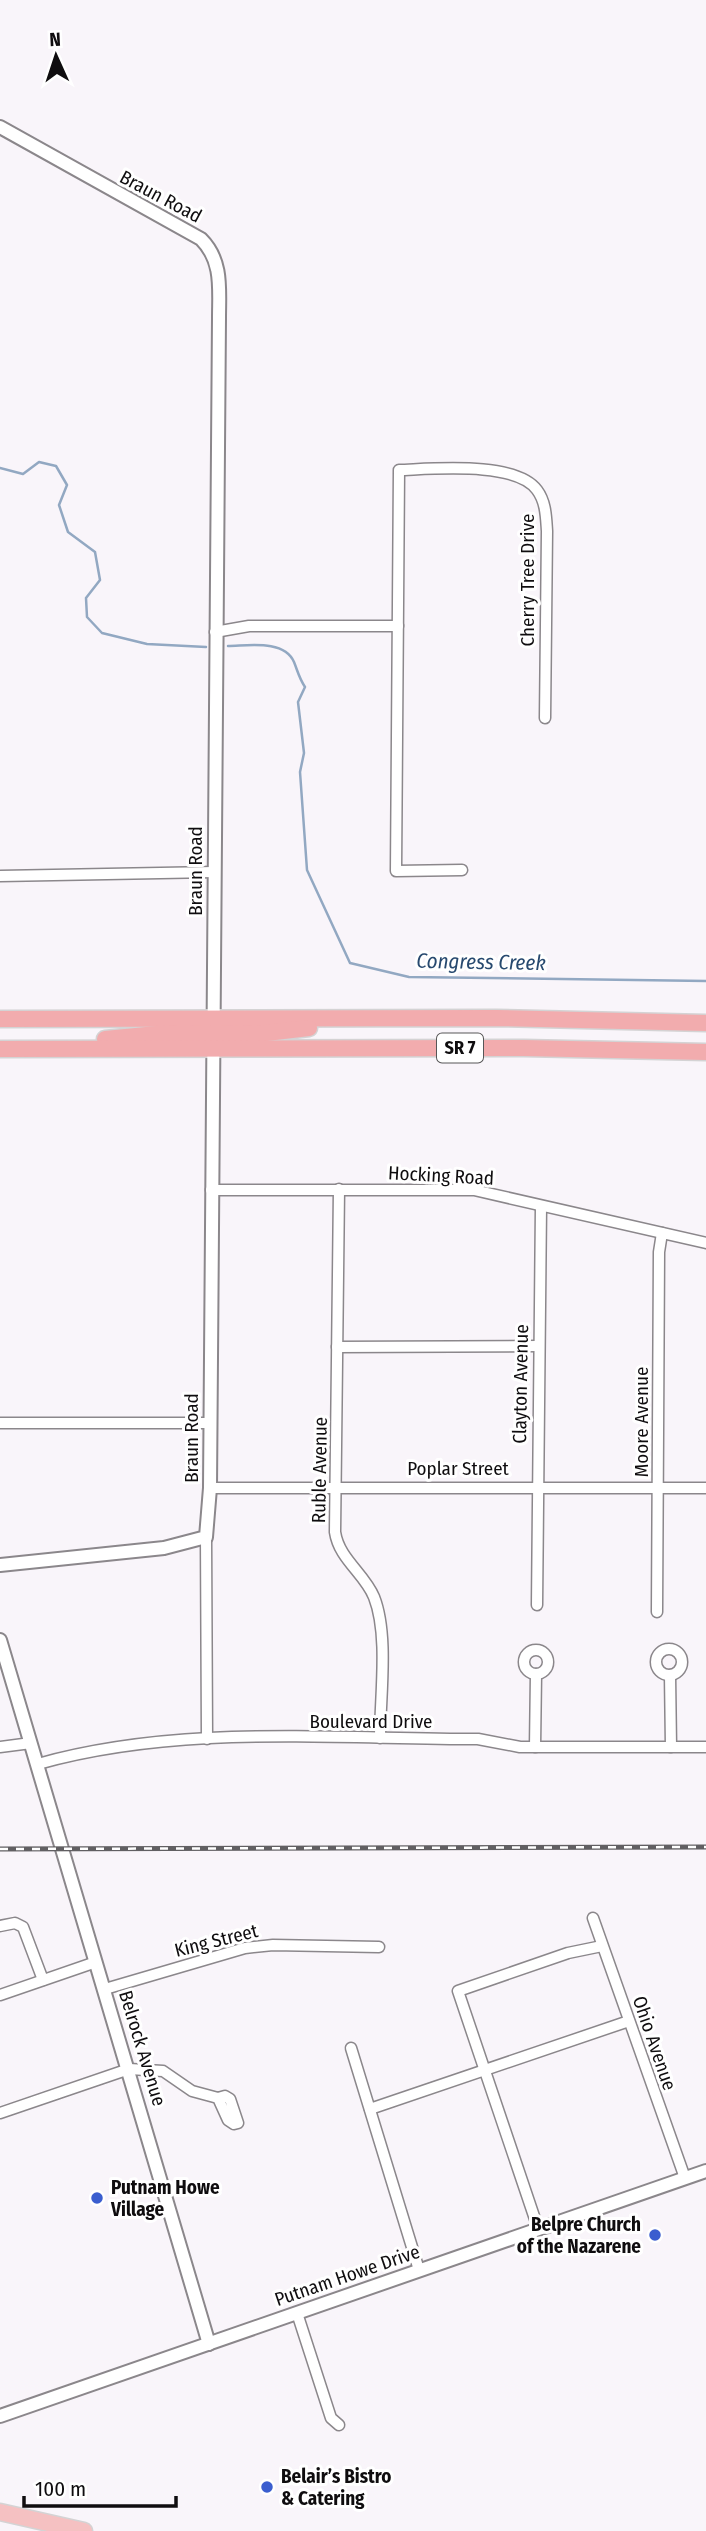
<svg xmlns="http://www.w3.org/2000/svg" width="706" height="2531" viewBox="0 0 706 2531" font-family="'Fira Sans Condensed',sans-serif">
	<rect width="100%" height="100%" fill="#f9f5fa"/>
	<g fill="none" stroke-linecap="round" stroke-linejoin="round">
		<g stroke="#92a8c2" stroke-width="2.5">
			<path d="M0,468L23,474L39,462L56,466L67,485L59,505L68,532L95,552L100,580L86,598L87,617L102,633L147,644L206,647"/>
			<path d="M228,646C247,646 284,639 294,662C298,672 299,678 305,687L298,702L304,753L300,772L307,870L350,963L409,977L706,981"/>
		</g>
		<g stroke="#8b878b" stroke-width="13">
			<g id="minor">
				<path d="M215,632L249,626H398"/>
				<path d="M462,870L396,871L399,470C433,469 516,461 537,490C546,502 546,517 547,531L545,718"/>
				<path d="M0,876L214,872"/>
				<path d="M339,1189L335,1532C339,1559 364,1573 374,1597C389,1635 380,1697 380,1738"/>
				<path d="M211,1190H474L706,1243"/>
				<path d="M337,1347L538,1346"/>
				<path d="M0,1423H210"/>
				<path d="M210,1488H706"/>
				<path d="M206,1537L207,1739"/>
				<path d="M537,1605L541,1206"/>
				<path d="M657,1612L659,1252L662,1233"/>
				<circle cx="669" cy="1662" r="13"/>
				<circle cx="536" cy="1662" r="12"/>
				<path d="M670,1675L671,1747"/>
				<path d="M0,1747L31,1743"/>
				<path d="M535,1747L536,1674"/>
				<path d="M38,1764C180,1724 332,1739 478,1739L520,1747H706"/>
				<path d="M593,1918L685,2178"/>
				<path d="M0,1926L15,1923L23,1927L43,1980"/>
				<path d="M105,1989L245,1948L273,1945L379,1947"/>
				<path d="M0,1995L96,1962"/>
				<path d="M351,2048L419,2270"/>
				<path d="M370,2109L629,2021"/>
				<path d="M0,2113L129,2069L163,2071L192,2091L218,2098L228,2120L234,2124L238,2123L230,2099L225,2096L218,2098"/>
				<path d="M538,2228L458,1991L568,1953L602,1946"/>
				<path d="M297,2313L331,2418L339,2425"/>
			</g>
		</g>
		<g stroke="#8b878b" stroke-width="16">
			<g id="tertiary">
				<path d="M0,127L201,239C223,261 219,289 219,318L210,1488L206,1537L164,1548L0,1565"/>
				<path d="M0,1640L209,2344"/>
				<path d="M0,2416L706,2171"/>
			</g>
		</g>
		<g stroke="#d4d3d4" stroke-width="19">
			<path id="primary" d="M0,2512L84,2531"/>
		</g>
		<g stroke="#d4d3d4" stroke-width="19">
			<g id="trunk">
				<path d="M0,1019L496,1018L706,1023"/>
				<path d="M105,1039L167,1033L258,1034L309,1028"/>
				<path d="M0,1049L524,1048L706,1052"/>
			</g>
		</g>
		<use href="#minor" stroke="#fff" stroke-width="10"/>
		<use href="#tertiary" stroke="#fff" stroke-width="12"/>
		<use href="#primary" stroke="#f5c1c2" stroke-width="16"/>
		<use href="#trunk" stroke="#f2acae" stroke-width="16"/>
		<g stroke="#615f62" stroke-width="5">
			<path id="rail" d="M0,1849L706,1847"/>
		</g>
		<use href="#rail" stroke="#fff" stroke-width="2.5" stroke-dasharray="8" stroke-linecap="butt"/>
	</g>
	<g fill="#3b5ecf" stroke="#fff" stroke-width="2.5">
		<circle cx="97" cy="2198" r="7"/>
		<circle cx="655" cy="2235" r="7"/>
		<circle cx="267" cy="2487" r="7"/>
	</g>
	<g text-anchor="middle" stroke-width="6" stroke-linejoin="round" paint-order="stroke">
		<rect fill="#fff" stroke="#575657" stroke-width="2" x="437" y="1033.5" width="46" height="29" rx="5"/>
		<g font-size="18" font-weight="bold" fill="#0f0d0f">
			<text x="460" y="1054">SR 7</text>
		</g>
		<g font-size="19" fill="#0f0d0f" stroke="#fff">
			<text transform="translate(161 196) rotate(28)" y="7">Braun Road</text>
			<text transform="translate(527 580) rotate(-90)" y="7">Cherry Tree Drive</text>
			<text transform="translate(195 871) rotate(-90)" y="7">Braun Road</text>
			<text transform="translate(441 1175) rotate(3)" y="7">Hocking Road</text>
			<text transform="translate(520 1384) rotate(-89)" y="7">Clayton Avenue</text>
			<text transform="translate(641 1422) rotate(-90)" y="7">Moore Avenue</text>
			<text transform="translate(191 1438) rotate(-90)" y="7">Braun Road</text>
			<text x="458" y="1475">Poplar Street</text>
			<text transform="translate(319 1470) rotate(-89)" y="7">Ruble Avenue</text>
			<text x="371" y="1728">Boulevard Drive</text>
			<text transform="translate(216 1940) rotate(-14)" y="7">King Street</text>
			<text transform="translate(655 2043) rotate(71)" y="7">Ohio Avenue</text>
			<text transform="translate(143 2048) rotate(73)" y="7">Belrock Avenue</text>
			<text transform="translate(347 2275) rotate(-19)" y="7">Putnam Howe Drive</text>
		</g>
		<g font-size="19" font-weight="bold" fill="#0f0d0f" stroke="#fff" text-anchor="start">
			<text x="111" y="2194">Putnam Howe<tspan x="111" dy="22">Village</tspan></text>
			<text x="641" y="2231" text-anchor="end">Belpre Church<tspan x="641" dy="22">of the Nazarene</tspan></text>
			<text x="281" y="2483">Belair’s Bistro<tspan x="281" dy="22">&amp; Catering</tspan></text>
		</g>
		<g font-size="21" font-style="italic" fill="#27496f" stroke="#fff">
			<text transform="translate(481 962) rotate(1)" y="7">Congress Creek</text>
		</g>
	</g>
	<g transform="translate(56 56) rotate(357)" stroke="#ffffff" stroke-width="5" paint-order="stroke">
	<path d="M0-5L12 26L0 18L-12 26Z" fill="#0f0d0f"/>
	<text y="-10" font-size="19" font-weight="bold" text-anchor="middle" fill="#0f0d0f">N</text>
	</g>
	<path d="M24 2496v10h152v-10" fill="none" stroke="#0f0d0f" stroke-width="3.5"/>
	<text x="35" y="2496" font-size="21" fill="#0f0d0f" stroke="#ffffff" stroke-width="5" paint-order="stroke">100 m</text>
</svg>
